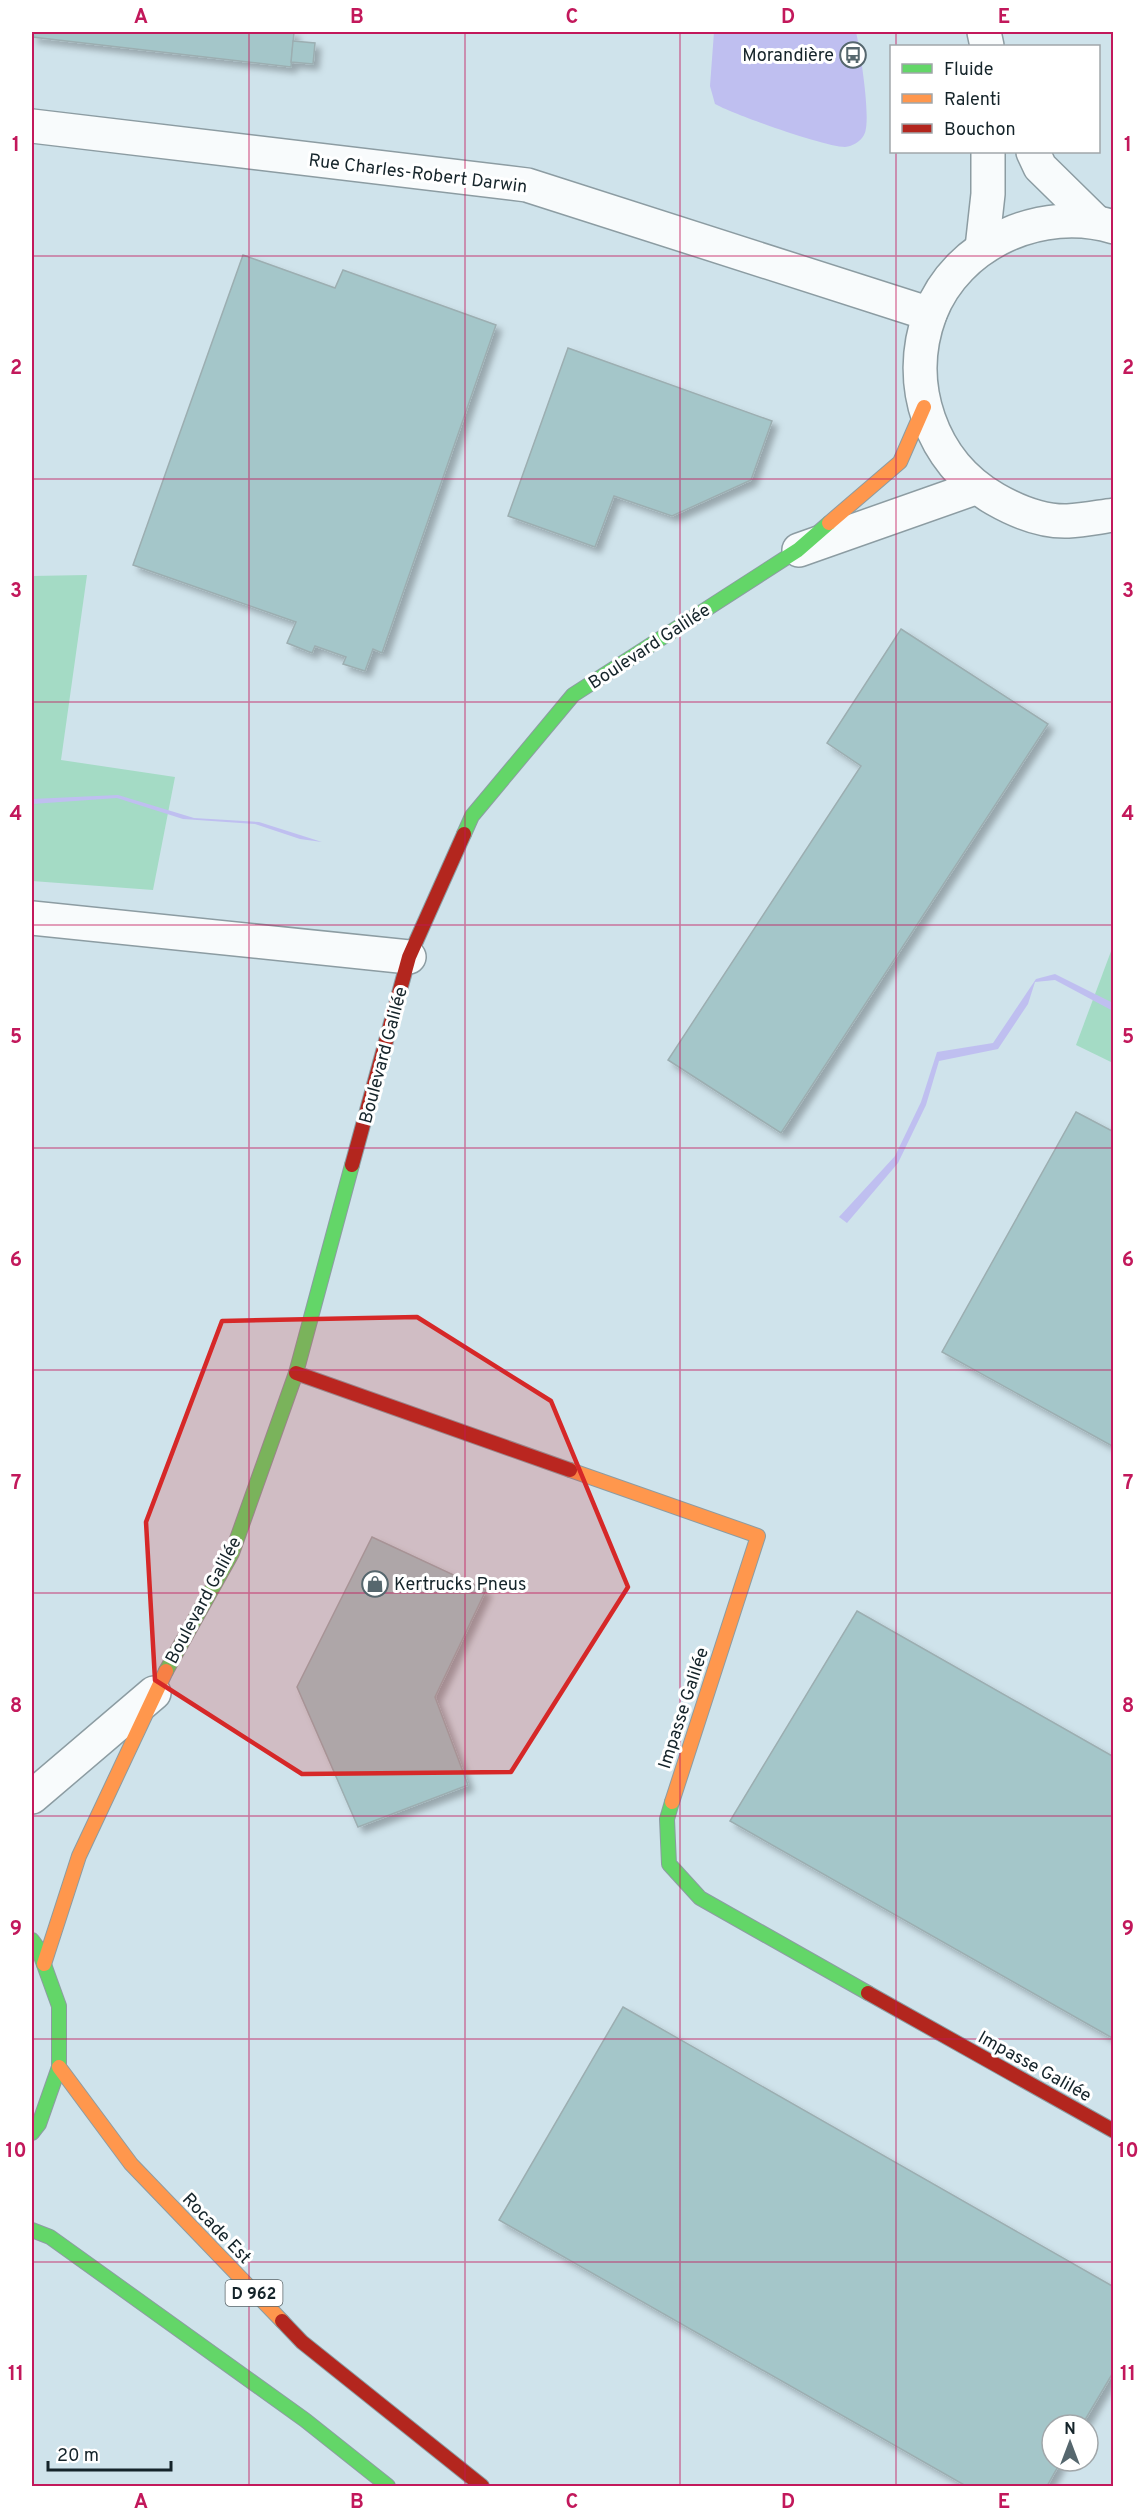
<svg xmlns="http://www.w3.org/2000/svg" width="1145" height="2518" viewBox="0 0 1145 2518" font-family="Overpass,sans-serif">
	<defs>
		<filter id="shadow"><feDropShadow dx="5.5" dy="5.5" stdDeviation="3" flood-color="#0004"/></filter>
	</defs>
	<rect width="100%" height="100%" fill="#cfe3eb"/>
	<g fill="#a4dbc5">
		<path d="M87,575L61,760L175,777L153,890L32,881V576Z"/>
		<path d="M1113,946V1063L1076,1045Z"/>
	</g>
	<g fill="#bfbff0">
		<path d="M714,32H856C860,49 872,122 864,135C860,142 853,146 845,147C825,147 735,115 715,104L710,86Z"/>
		<path d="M118,795L194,818L259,822L322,842L300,839L255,824L183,819L117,798L32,804V799Z"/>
		<path d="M1055,974L1113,1003V1011L1055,980L1035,982L1028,1004L998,1049L939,1061L926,1105L898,1163L847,1223L839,1217L895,1156L921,1102L937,1052L993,1043L1036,979Z"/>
	</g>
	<g fill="#a4c6c9" stroke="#9caeb1" stroke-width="1.5" filter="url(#shadow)">
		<path d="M32,32H294L291,67L32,37Z"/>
		<path d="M293,41L315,43L313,64L291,62Z"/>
		<path d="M243,255L335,288L343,270L496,325L382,653L373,649L365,671L343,664L346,657L315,646L312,653L287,643L296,622L133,565Z"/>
		<path d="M568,348L772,421L751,480L672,516L614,496L595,547L508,516Z"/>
		<path d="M901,629L1048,724L781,1133L668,1060L861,766L827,743Z"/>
		<path d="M1076,1112L1114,1132V1447L942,1352Z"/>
		<path d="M372,1537L486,1590L435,1697L468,1785L358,1827L297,1687Z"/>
		<path d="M857,1611L1114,1757V2039L730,1821Z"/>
		<path d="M623,2007L1114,2287V2371L1082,2425H1052V2461H1061L1047,2486H966L499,2220Z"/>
	</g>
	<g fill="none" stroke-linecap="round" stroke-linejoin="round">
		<g stroke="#8c9ca2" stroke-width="36">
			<g id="street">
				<path d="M984,32L987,46"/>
				<path d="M32,126L527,185L930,314"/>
				<path d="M1033,152L1040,167L1095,221"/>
				<path d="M1114,227C1042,205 957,243 930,314C904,384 931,462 995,499C1016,511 1043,522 1068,521C1083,520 1099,517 1114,515"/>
				<path d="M982,248L988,194V152"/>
				<path d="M799,550L975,488"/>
				<path d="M32,918L409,957"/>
				<path d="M32,1797L154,1693"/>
			</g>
		</g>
		<g stroke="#8c9ca2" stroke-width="16">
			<g id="fast">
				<path d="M464,834L472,816L573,695L798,550L829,523"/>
				<path d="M166,1671L232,1553L296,1373L352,1165"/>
				<path d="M672,1802L667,1819L669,1864L700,1898L868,1993"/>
				<path d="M32,1940L38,1948L59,2006V2067L39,2124L32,2133"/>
				<path d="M32,2230L50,2237L305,2420L388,2486"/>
			</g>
		</g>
		<g stroke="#8c9ca2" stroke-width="16">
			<g id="slow">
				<path d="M829,523L900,462L924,407"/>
				<path d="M570,1470L758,1536L672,1802"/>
				<path d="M44,1964L79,1856L166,1671"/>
				<path d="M59,2067L131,2164L282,2321"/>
			</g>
		</g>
		<g stroke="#8c9ca2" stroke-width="16">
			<g id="jam">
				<path d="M352,1165L409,957L464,834"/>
				<path d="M296,1373L570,1470"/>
				<path d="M868,1993L1114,2131"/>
				<path d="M282,2321L302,2342L482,2486"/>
			</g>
		</g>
		<use href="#street" stroke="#f8fbfc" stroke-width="33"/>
		<use href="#fast" stroke="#63d668" stroke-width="14"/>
		<use href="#slow" stroke="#ff974d" stroke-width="14"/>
		<use href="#jam" stroke="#b3261e" stroke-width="14"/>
	</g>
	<path fill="#d62828" fill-opacity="0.2" stroke="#d62828" stroke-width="4.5" stroke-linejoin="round" d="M417,1317L551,1401L628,1587L511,1772L302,1774L155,1680L146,1522L222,1321Z"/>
	<path fill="none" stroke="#c2185b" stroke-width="1.5" stroke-opacity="0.55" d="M249,32V2486M465,32V2486M680,32V2486M896,32V46M896,152V2486M32,256H1114M32,479H1114M32,702H1114M32,925H1114M32,1148H1114M32,1370H1114M32,1593H1114M32,1816H1114M32,2039H1114M32,2262H1114"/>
	<defs>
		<g id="bus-ring" transform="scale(1.35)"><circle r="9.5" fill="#fff" stroke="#56676e" stroke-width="1.5"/><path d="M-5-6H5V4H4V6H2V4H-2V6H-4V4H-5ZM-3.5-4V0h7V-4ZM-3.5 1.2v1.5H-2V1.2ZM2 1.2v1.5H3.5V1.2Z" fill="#56676e"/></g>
		<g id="shop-ring" transform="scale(1.35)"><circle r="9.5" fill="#fff" stroke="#56676e" stroke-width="1.5"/><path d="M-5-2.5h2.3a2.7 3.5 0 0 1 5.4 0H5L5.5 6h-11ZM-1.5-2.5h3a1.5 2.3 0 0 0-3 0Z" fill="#56676e"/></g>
	</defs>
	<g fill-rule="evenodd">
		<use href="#bus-ring" x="853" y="55"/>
		<use href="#shop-ring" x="375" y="1584"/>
	</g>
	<g text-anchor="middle" stroke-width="6" stroke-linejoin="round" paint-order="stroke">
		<rect fill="#fff" stroke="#5b666a" stroke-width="1.5" x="225.5" y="2280" width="57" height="26" rx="4.5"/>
		<g font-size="16" font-weight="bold" fill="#15242a">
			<text x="254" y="2299">D 962</text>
		</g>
		<g font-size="18" fill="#15242a" stroke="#fff" text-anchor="end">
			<text x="834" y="61">Morandière</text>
			<text x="394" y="1590" text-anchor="start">Kertrucks Pneus</text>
		</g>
		<g font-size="18" fill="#15242a" stroke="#fff">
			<text transform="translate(418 173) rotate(7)" y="6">Rue Charles-Robert Darwin</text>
			<text transform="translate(649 646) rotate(-33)" y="6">Boulevard Galilée</text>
			<text transform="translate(383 1055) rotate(-75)" y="6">Boulevard Galilée</text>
			<text transform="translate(203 1600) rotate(-62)" y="6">Boulevard Galilée</text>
			<text transform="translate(683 1708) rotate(-72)" y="6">Impasse Galilée</text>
			<text transform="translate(1035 2066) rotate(29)" y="6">Impasse Galilée</text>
			<text transform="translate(217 2228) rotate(46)" y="6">Rocade Est</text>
		</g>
	</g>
	<rect width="1145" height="2518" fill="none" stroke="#ffffff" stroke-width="66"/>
	<rect x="890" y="45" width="210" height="108" fill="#ffffff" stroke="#a1a7aa" stroke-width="1.5"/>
	<rect x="902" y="64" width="30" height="9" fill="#63d668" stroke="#a1a7aa" stroke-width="1.5"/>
	<text x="944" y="75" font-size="18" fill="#15242a">Fluide</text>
	<rect x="902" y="94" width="30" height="9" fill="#ff974d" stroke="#a1a7aa" stroke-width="1.5"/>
	<text x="944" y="105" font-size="18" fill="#15242a">Ralenti</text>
	<rect x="902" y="124" width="30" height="9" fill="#b3261e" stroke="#a1a7aa" stroke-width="1.5"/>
	<text x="944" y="135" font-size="18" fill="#15242a">Bouchon</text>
	<g transform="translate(1070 2443)"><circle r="28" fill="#ffffff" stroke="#a1a7aa" stroke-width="1.5"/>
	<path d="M0-4.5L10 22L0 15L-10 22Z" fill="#56676e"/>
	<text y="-9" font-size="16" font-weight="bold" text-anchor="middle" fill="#15242a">N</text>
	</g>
	<path d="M48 2461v9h123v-9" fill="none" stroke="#15242a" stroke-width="3"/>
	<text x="57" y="2461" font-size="18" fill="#15242a" stroke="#ffffff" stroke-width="4.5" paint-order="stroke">20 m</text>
	<rect x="33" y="33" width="1079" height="2452" fill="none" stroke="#c2185b" stroke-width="2"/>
	<g font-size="20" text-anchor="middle" font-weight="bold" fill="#c2185b">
		<text x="141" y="23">A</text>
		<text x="357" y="23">B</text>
		<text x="572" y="23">C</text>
		<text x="788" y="23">D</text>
		<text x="1004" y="23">E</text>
		<text x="16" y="151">1</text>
		<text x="1128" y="151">1</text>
		<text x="16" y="374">2</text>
		<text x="1128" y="374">2</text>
		<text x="16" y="597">3</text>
		<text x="1128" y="597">3</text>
		<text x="16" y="820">4</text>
		<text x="1128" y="820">4</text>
		<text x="16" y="1043">5</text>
		<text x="1128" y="1043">5</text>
		<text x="16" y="1266">6</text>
		<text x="1128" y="1266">6</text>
		<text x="16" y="1489">7</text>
		<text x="1128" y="1489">7</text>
		<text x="16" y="1712">8</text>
		<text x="1128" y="1712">8</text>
		<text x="16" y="1935">9</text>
		<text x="1128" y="1935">9</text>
		<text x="16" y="2157">10</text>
		<text x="1128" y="2157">10</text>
		<text x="16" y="2380">11</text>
		<text x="1128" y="2380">11</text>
		<text x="141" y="2508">A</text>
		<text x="357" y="2508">B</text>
		<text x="572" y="2508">C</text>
		<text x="788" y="2508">D</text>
		<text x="1004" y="2508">E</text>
	</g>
</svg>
